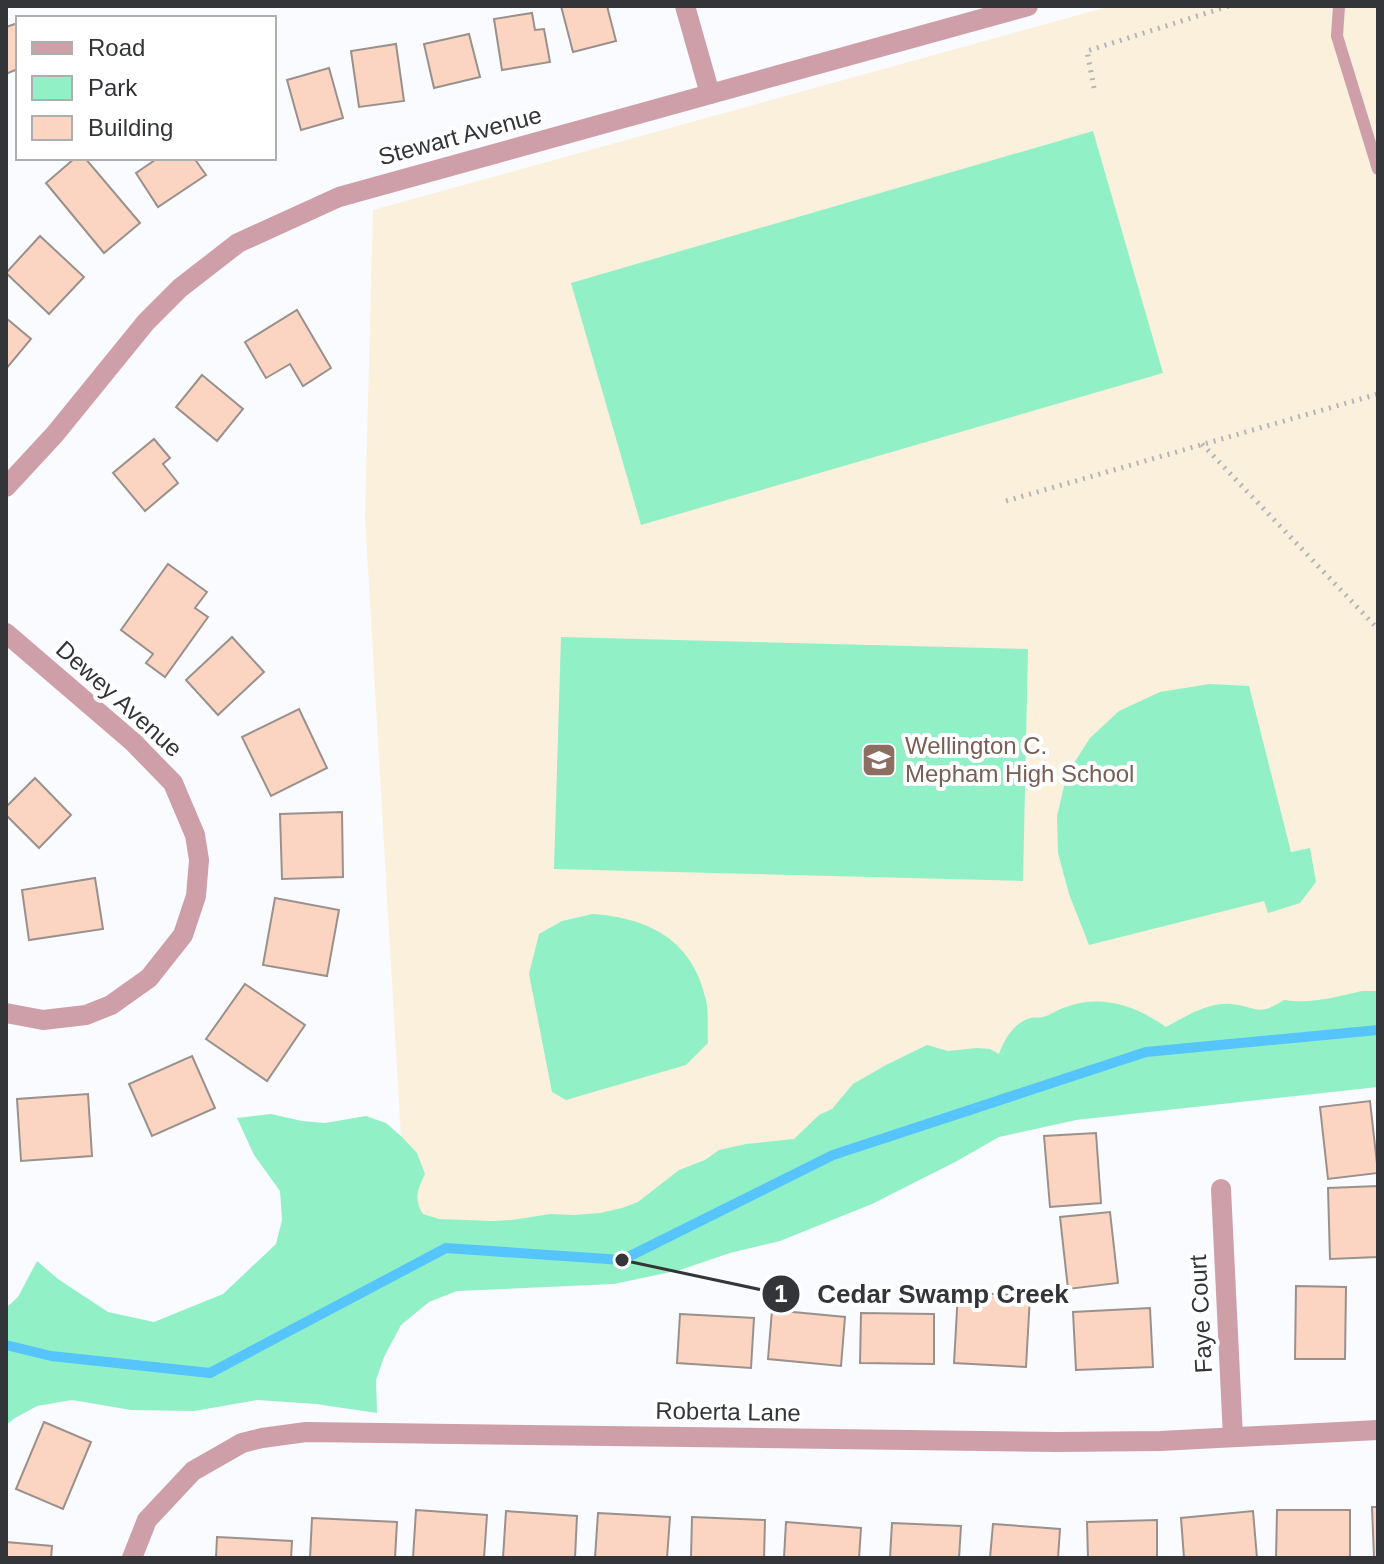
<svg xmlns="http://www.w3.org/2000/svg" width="1384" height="1564" viewBox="0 0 1384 1564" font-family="Arial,sans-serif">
	<rect width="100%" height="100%" fill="#f9fbfe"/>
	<path fill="#fbf0db" d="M1111,6H1378V1003L653,1229L410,1224L401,1137L365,517L373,210Z"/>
	<g fill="#92f0c7">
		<path d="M1093,131L1163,373L641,525L571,283Z"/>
		<path d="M561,637L1028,649L1023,881L554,869Z"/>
		<path d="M1209,684L1249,686L1291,852L1310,848L1316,882L1300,903L1268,913L1264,901L1089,945L1069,894L1058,853L1057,816L1067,774L1090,738L1119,711L1160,692Z"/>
		<path d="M593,914C649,918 693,940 706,1000C709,1013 707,1029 708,1043L686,1065L566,1100L552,1092L529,974L539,934L562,921Z"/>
		<path d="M1362,991H1378V1087L1076,1120L999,1137L957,1161L872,1204L780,1241L730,1253L680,1270L614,1284L457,1291L429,1302L401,1325L384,1357L376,1380L377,1413L316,1404L257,1400L194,1411L131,1410L72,1400L37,1406L15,1418L6,1425V1308L18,1297L37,1261L58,1279L108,1312L154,1322L223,1294L276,1244L282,1220L280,1191L254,1155L237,1118L271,1114L302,1121L325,1123L366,1116L386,1123L402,1137L417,1153L425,1174C418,1189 413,1199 423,1214L439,1219L493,1221L512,1220L550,1214L574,1215L600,1213L622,1208L638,1202L679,1170L705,1160L719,1150L746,1144L794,1139L819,1115L832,1109L853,1084L886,1065L927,1045L948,1051L977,1048L990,1049L999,1054C1004,1040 1014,1022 1031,1018C1035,1017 1039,1018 1043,1017C1051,1015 1058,1009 1066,1007C1102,994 1136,1006 1166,1027C1185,1017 1208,1002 1231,1004C1258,1007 1257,1017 1284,1000C1311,1004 1336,997 1362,991Z"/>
	</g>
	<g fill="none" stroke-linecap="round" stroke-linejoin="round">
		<path stroke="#56c4fd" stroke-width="10" d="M6,1345L51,1356L210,1373L446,1248L622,1260L833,1155L1146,1052L1378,1030"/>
	</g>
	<g fill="#fcd5c2" stroke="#9a918d" stroke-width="2">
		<path d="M561,6H607L616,41L573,52Z"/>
		<path d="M532,13L535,30L544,29L550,62L502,70L494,19Z"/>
		<path d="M18,23V76L15,70L6,74V27Z"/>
		<path d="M469,34L480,77L434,88L424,44Z"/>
		<path d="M396,44L404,101L359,107L351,51Z"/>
		<path d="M329,68L343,118L301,130L287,80Z"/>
		<path d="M75,158H85L140,223L104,253L46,183Z"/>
		<path d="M158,158H194L206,175L158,207L136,173Z"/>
		<path d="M40,236L84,277L49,314L6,273Z"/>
		<path d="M297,310L331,368L303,386L290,364L266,378L245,342Z"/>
		<path d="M6,318L31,339L6,369Z"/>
		<path d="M202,375L243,409L217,441L176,407Z"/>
		<path d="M154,439L170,458L163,464L178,483L145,511L113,473Z"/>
		<path d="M168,564L207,592L195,608L208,617L165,677L146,663L153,654L121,630Z"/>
		<path d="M232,637L264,672L218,715L186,680Z"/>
		<path d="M299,709L327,768L271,796L242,737Z"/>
		<path d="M35,778L71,815L39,848L6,815V807Z"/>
		<path d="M342,812L343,877L282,879L280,814Z"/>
		<path d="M95,878L103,929L29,940L22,890Z"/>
		<path d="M275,898L339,910L327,976L263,965Z"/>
		<path d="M245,984L305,1025L267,1081L206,1039Z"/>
		<path d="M192,1056L215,1108L152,1136L129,1084Z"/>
		<path d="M88,1094L92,1156L21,1161L17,1099Z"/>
		<path d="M1370,1101L1378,1173L1328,1179L1320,1107Z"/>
		<path d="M1096,1133L1101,1203L1050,1207L1044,1136Z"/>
		<path d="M1378,1186V1257L1330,1259L1328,1188Z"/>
		<path d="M1110,1212L1118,1283L1068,1289L1060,1217Z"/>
		<path d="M1296,1286L1346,1287L1345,1359H1295Z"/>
		<path d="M958,1292L1030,1296L1026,1367L954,1363Z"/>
		<path d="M1150,1308L1153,1367L1076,1370L1073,1312Z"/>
		<path d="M772,1310L845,1317L841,1366L768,1359Z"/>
		<path d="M861,1313L934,1314V1364L860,1363Z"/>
		<path d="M680,1314L754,1318L751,1368L677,1363Z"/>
		<path d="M44,1422L91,1442L63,1509L16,1489Z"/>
		<path d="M1372,1507H1378V1558H1374Z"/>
		<path d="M416,1510L487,1515L484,1558H413Z"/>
		<path d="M1277,1510H1350V1558H1276Z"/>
		<path d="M506,1511L577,1516L575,1558H503Z"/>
		<path d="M1253,1511L1257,1558H1184L1181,1518Z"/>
		<path d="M598,1513L670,1517L667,1558H595Z"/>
		<path d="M692,1517L765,1520L764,1558H691Z"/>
		<path d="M312,1518L397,1522L395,1558H310Z"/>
		<path d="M1157,1520V1558H1088L1087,1522Z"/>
		<path d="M786,1522L861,1528L859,1558H784Z"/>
		<path d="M892,1523L961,1526L959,1558H890Z"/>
		<path d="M993,1524L1060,1529L1058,1558H990Z"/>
		<path d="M217,1537L292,1541L291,1558H216Z"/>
		<path d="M6,1542L52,1546L51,1558H6Z"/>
	</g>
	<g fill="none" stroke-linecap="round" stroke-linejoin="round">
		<g stroke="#b3b5b8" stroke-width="5" stroke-dasharray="2 6" stroke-linecap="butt">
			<path d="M1094,88L1087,51L1229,6"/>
			<path d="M1202,444L1378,629"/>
			<path d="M1006,501L1378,394"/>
		</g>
		<path stroke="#ce9fa9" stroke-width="12" d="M1339,6L1337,36L1378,169"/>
		<g stroke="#ce9fa9" stroke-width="20">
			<path d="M685,6L710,94"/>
			<path d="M6,487L55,434L146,322L180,288L238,243L339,197L1028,6"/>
			<path d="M6,633L133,742L173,783L195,835L199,860L196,896L183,935L149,978L111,1005L86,1015L43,1020L6,1013"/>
			<path d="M1221,1189L1233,1437"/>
			<path d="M132,1558L147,1520L193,1471L242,1443L262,1438L306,1432L1057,1442L1160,1441L1378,1430"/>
		</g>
	</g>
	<defs>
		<g id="school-square" transform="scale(1.8)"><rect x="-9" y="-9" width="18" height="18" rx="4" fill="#8d6e63" stroke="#fff"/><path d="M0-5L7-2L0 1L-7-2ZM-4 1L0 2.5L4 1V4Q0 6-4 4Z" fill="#fff"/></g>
	</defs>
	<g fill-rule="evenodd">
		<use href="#school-square" x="879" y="760"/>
	</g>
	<g text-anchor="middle" stroke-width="8" stroke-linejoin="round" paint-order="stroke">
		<g font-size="24" fill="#333538" stroke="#fff">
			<text transform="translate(460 136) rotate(-15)" y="8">Stewart Avenue</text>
			<text transform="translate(119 699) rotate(42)" y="8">Dewey Avenue</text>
			<text transform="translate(1201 1314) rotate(-93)" y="8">Faye Court</text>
			<text transform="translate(728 1412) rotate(1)" y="8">Roberta Lane</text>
		</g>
		<g font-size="24" fill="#785e54" stroke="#fff" text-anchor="start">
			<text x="905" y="754">Wellington C.<tspan x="905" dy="28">Mepham High School</tspan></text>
		</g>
	</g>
	<path fill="none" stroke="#333538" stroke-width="3" d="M622 1260L781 1294"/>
	<g fill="#333538" stroke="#fff" stroke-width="3">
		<circle cx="622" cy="1260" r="8"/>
		<circle cx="781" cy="1294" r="20"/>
	</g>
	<g font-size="24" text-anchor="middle" font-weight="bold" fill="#fff">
		<text x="781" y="1302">1</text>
	</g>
	<g font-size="26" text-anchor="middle" font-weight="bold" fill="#333538" stroke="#fff" stroke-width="8" stroke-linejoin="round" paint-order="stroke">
		<text x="943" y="1303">Cedar Swamp Creek</text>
	</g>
	<rect width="1384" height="1564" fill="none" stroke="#333538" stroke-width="16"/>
	<rect x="16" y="16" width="260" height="144" fill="#ffffff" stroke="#adaeaf" stroke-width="2"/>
	<rect x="32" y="42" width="40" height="12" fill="#ce9fa9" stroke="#adaeaf" stroke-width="2"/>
	<text x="88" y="56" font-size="24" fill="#333538">Road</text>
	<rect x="32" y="76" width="40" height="24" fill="#92f0c7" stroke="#adaeaf" stroke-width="2"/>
	<text x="88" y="96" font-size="24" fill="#333538">Park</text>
	<rect x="32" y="116" width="40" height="24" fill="#fcd5c2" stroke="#adaeaf" stroke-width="2"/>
	<text x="88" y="136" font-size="24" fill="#333538">Building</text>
</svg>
